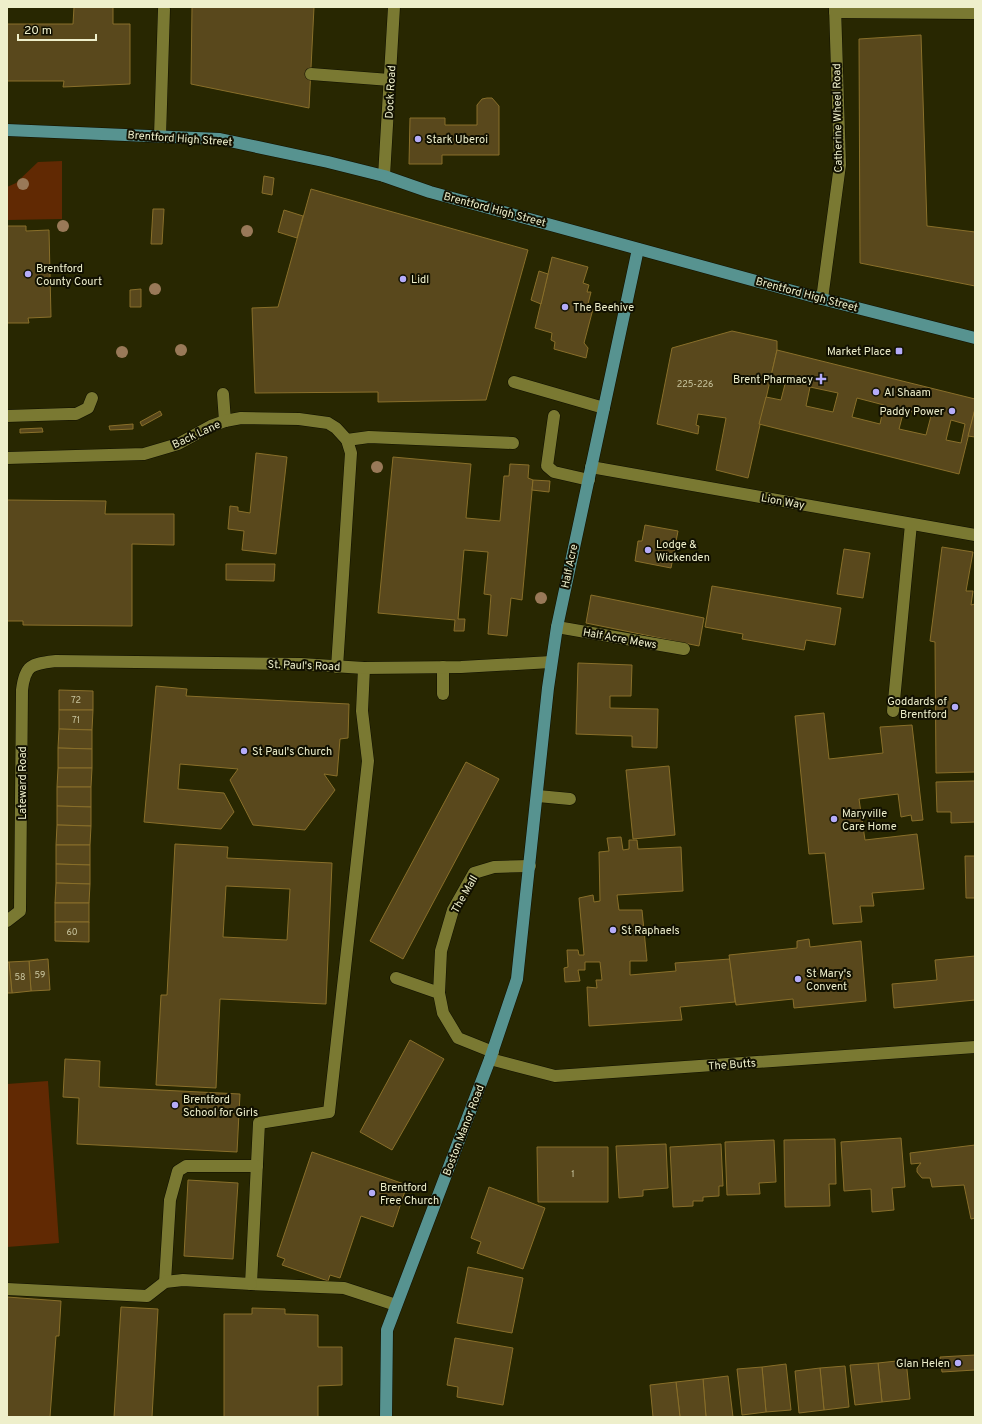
<svg xmlns="http://www.w3.org/2000/svg" width="982" height="1424" viewBox="0 0 982 1424" font-family="Overpass,sans-serif">
	<rect width="100%" height="100%" fill="#282701"/>
	<g fill="#612903">
		<path d="M62,161V219L7,220V187L16,183L38,162Z"/>
		<path d="M48,1081L59,1243L7,1247V1084Z"/>
	</g>
	<g fill="#59481c" stroke="#896f2a" fill-rule="evenodd">
		<path d="M74,7H113V24H130V84L63,87L64,81H7V24H73Z"/>
		<path d="M192,7H314L309,108L191,84Z"/>
		<path d="M921,35L927,226L975,232V286L860,263L859,39Z"/>
		<path d="M487,98H492L499,106V155H442V164H409L410,118H445V125H477V105L482,99Z"/>
		<path d="M264,176L274,178L272,195L262,193Z"/>
		<path d="M311,189L528,250L486,400L378,402V392L255,393L252,308L278,307Z"/>
		<path d="M153,209H164L162,244H151Z"/>
		<path d="M284,210L303,216L297,238L278,232Z"/>
		<path d="M7,226H26V231L49,230L51,317L28,318L29,323H7Z"/>
		<path d="M552,257L588,267L583,283L589,285L587,292H591L588,304L591,305L590,308L593,309L584,343L588,348L586,358L554,349L555,342L551,340L552,333L535,328Z"/>
		<path d="M539,271L548,274L541,304L531,300Z"/>
		<path d="M141,289V307H130V290Z"/>
		<path d="M732,331L777,341V350L748,478L716,470L726,418L698,414L696,425L699,426L698,434L657,424L672,348Z"/>
		<path d="M777,350L975,399V409L959,474L759,424L766,397L781,400L786,380L771,376ZM810,387L838,393L833,412L806,406ZM857,398L884,405L880,424L852,417ZM904,410L931,416L926,435L899,429ZM951,420L965,424L961,443L946,440Z"/>
		<path d="M975,409V437L968,436Z"/>
		<path d="M160,411L162,415L142,426L140,422Z"/>
		<path d="M133,424V429L110,430L109,426Z"/>
		<path d="M42,428L43,432L20,433V429Z"/>
		<path d="M256,453L287,457L276,554L242,550L244,531L228,529L230,506L238,507V511L250,513Z"/>
		<path d="M393,457L471,464L466,518L500,521L504,476H509L510,464L529,465L528,478L533,480L522,600L511,598L507,636L488,634L491,595L484,594L488,552L464,550L458,619H465L464,631H454L455,620L378,613Z"/>
		<path d="M533,480L550,481L549,492L532,490Z"/>
		<path d="M7,500L106,501L105,514H174V545L132,544V626L23,625V621H7Z"/>
		<path d="M645,525L678,531L671,568L635,561L638,541H642Z"/>
		<path d="M942,547L973,552L966,591H973L971,605L975,604V772L936,773L935,642L930,641Z"/>
		<path d="M844,549L870,553L863,598L837,594Z"/>
		<path d="M226,564H275L274,581L226,580Z"/>
		<path d="M712,586L841,608L835,645L806,640L804,650L742,639L743,634L705,627Z"/>
		<path d="M591,595L704,618L699,646L586,623Z"/>
		<path d="M578,663L632,665L631,696H610V708L658,709L657,748L632,747V736L576,734Z"/>
		<path d="M156,686L187,689L186,696L349,704L348,738L340,739L337,776L324,774L335,790L305,830L253,825L230,780L238,769L180,764L178,789L224,793L234,812L221,829L144,822Z"/>
		<path d="M59,690L93,691V710H59Z"/>
		<path d="M59,710H93L92,730L59,729Z"/>
		<path d="M824,713L829,759L883,753L880,727L912,725L923,820L912,821L911,815L901,817L898,794L859,799L865,840L917,834L924,889L872,893L874,906H860L862,922L833,924L825,853L809,854L795,716Z"/>
		<path d="M59,729L92,730V749L58,748Z"/>
		<path d="M58,748L92,749V768H58Z"/>
		<path d="M466,762L499,779L403,959L370,941Z"/>
		<path d="M669,766L675,835L633,839L626,770Z"/>
		<path d="M58,768H92L91,787H57Z"/>
		<path d="M975,781V822L951,823V812H937L936,782Z"/>
		<path d="M57,787H91V807L57,806Z"/>
		<path d="M57,806L91,807V826L57,825Z"/>
		<path d="M57,825L91,826L90,845H56Z"/>
		<path d="M621,837L623,850L629,849V840H637L638,849L681,847L683,891L617,895L619,910H642L647,961H630V975L676,971L675,963L730,959L735,1002L680,1007L682,1020L589,1026L587,987L597,988L596,980H602L600,962H585V970H578L580,981L565,982L564,968L568,967L567,950H578L579,955H584L579,898L593,895L594,902L600,901L599,852L609,851L607,838Z"/>
		<path d="M175,844L228,847L227,858L332,863L326,1004L220,999L216,1088L156,1085L161,995H167ZM226,886L290,889L287,940L223,937Z"/>
		<path d="M56,845H90V865L56,864Z"/>
		<path d="M965,856H975V898H966Z"/>
		<path d="M56,864L90,865V884L56,883Z"/>
		<path d="M56,883L90,884L89,903H55Z"/>
		<rect x="55" y="903" width="34" height="19"/>
		<path d="M55,922H89V942L55,941Z"/>
		<path d="M809,939L810,947L861,941L866,1001L794,1008L793,999L736,1005L729,955L797,948V941Z"/>
		<path d="M975,956V1000L894,1008L892,984L937,980L935,960Z"/>
		<path d="M48,959L50,990L31,991L29,961Z"/>
		<path d="M29,961L31,991L12,993L9,962Z"/>
		<path d="M7,962H9L12,993H7Z"/>
		<path d="M410,1040L444,1059L392,1150L360,1132Z"/>
		<path d="M65,1059L100,1061L99,1087L240,1094L237,1152L77,1144L79,1098L63,1097Z"/>
		<path d="M901,1138L905,1187L892,1188L894,1210L872,1212L871,1189L844,1191L841,1142Z"/>
		<path d="M835,1139L836,1184H829L830,1206L785,1207L784,1140Z"/>
		<path d="M774,1140L776,1182L759,1183L760,1194L727,1195L725,1142Z"/>
		<path d="M666,1144L668,1188L643,1190V1196L619,1198L616,1146Z"/>
		<path d="M721,1144L723,1186H719V1196L703,1197V1201H693V1206L673,1207L670,1147Z"/>
		<path d="M975,1145V1218L971,1219L964,1185L932,1187L930,1178H922L917,1172V1168L921,1163L911,1164L910,1153Z"/>
		<path d="M537,1147H608V1202H538Z"/>
		<path d="M312,1152L407,1185L393,1227L361,1216L340,1278L330,1275L328,1281L282,1265L285,1259L277,1256Z"/>
		<path d="M188,1180L238,1183L233,1259L184,1256Z"/>
		<path d="M489,1187L545,1208L523,1269L477,1253L481,1242L471,1238Z"/>
		<path d="M468,1267L523,1278L512,1333L457,1323Z"/>
		<path d="M7,1297L61,1301L59,1336H56L50,1417H7Z"/>
		<path d="M121,1307L158,1309L152,1417H114Z"/>
		<path d="M252,1308L285,1309V1314L318,1315V1347H342V1385L318,1386V1417H224V1314H252Z"/>
		<path d="M455,1338L513,1348L503,1405L457,1397L458,1387L447,1385Z"/>
		<path d="M975,1355V1370L942,1372L940,1357Z"/>
		<path d="M906,1360L910,1399L882,1402L878,1363Z"/>
		<path d="M878,1363L882,1402L855,1405L850,1365Z"/>
		<path d="M786,1364L791,1410L766,1412L762,1367Z"/>
		<path d="M845,1366L849,1407L824,1410L820,1368Z"/>
		<path d="M762,1367L766,1412L742,1415L737,1369Z"/>
		<path d="M820,1368L824,1410L799,1413L795,1371Z"/>
		<path d="M728,1376L733,1417H706L703,1379Z"/>
		<path d="M703,1379L706,1417H680L676,1382Z"/>
		<path d="M676,1382L680,1417H653L650,1385Z"/>
	</g>
	<g fill="none" stroke-linecap="round" stroke-linejoin="round">
		<g stroke="#101000" stroke-width="13">
			<g id="service">
				<path d="M835,12L975,13"/>
				<path d="M311,74L390,80"/>
				<path d="M160,136L164,9"/>
				<path d="M514,382L604,408"/>
				<path d="M223,394L225,421"/>
				<path d="M7,416L69,414H76L88,408L92,398"/>
				<path d="M554,416L547,466L554,472L589,480"/>
				<path d="M347,440L369,437L513,443"/>
				<path d="M557,627L684,649"/>
				<path d="M443,667V694"/>
				<path d="M364,668L362,711L368,761L329,1112L259,1123L251,1284L344,1288L396,1305"/>
				<path d="M893,711L911,524"/>
				<path d="M538,796L570,799"/>
				<path d="M396,978L439,993L443,1013L458,1038L493,1052"/>
				<path d="M439,993L441,951L453,910L474,873L494,867L530,866"/>
				<path d="M165,1282L170,1200L178,1171L186,1166H257"/>
				<path d="M7,1289L147,1296L165,1282L183,1280L251,1284"/>
			</g>
		</g>
		<g stroke="#101000" stroke-width="13">
			<g id="minor">
				<path d="M384,176L394,7"/>
				<path d="M822,299L840,165L835,7"/>
				<path d="M7,458L144,454L178,444L211,426L225,421L241,418L299,419L328,423L336,428L347,440L351,453L337,667"/>
				<path d="M591,467L975,535"/>
				<path d="M7,921L20,911L22,690C25,664 32,664 56,661L301,664L364,668L461,667L551,662"/>
				<path d="M490,1059L555,1076L975,1047"/>
			</g>
		</g>
		<g stroke="#101000" stroke-width="13">
			<g id="primary">
				<path d="M7,130L220,139L328,162L384,176L430,192L822,299L975,338"/>
				<path d="M386,1417L387,1330L490,1059L517,979L548,688L557,627L638,249"/>
			</g>
		</g>
		<use href="#service" stroke="#7a7932" stroke-width="12"/>
		<use href="#minor" stroke="#7a7932" stroke-width="12"/>
		<use href="#primary" stroke="#579390" stroke-width="12"/>
	</g>
	<g fill="#997958">
		<circle cx="23" cy="184" r="6"/>
		<circle cx="63" cy="226" r="6"/>
		<circle cx="247" cy="231" r="6"/>
		<circle cx="155" cy="289" r="6"/>
		<circle cx="181" cy="350" r="6"/>
		<circle cx="122" cy="352" r="6"/>
		<circle cx="377" cy="467" r="6"/>
		<circle cx="541" cy="598" r="6"/>
	</g>
	<g fill="#b5acf9" stroke="#111000" stroke-width="1.5">
		<circle cx="418" cy="139" r="4"/>
		<circle cx="28" cy="274" r="4"/>
		<circle cx="403" cy="279" r="4"/>
		<circle cx="565" cy="307" r="4"/>
		<rect x="895" y="347" width="8" height="8" rx="2"/>
		<path d="M819 373h4v4h4v4h-4v4h-4v-4h-4v-4h4z"/>
		<circle cx="876" cy="392" r="4"/>
		<circle cx="952" cy="411" r="4"/>
		<circle cx="648" cy="550" r="4"/>
		<circle cx="955" cy="707" r="4"/>
		<circle cx="244" cy="751" r="4"/>
		<circle cx="834" cy="819" r="4"/>
		<circle cx="613" cy="930" r="4"/>
		<circle cx="798" cy="979" r="4"/>
		<circle cx="175" cy="1105" r="4"/>
		<circle cx="372" cy="1193" r="4"/>
		<circle cx="958" cy="1363" r="4"/>
	</g>
	<g text-anchor="middle" stroke-width="4" stroke-linejoin="round" paint-order="stroke">
		<g font-size="9" fill="#c9c59f">
			<text x="695" y="387">225-226</text>
			<text x="76" y="703">72</text>
			<text x="76" y="723">71</text>
			<text x="72" y="935">60</text>
			<text x="40" y="978">59</text>
			<text x="20" y="980">58</text>
			<text x="573" y="1177">1</text>
		</g>
		<g font-size="11" fill="#eeefcb" stroke="#111000">
			<text transform="translate(390 92) rotate(-87)" y="4">Dock Road</text>
			<text transform="translate(837 118) rotate(-91)" y="4">Catherine Wheel Road</text>
			<text transform="translate(180 138) rotate(4)" y="4">Brentford High Street</text>
			<text transform="translate(495 209) rotate(15)" y="4">Brentford High Street</text>
			<text transform="translate(807 294) rotate(15)" y="4">Brentford High Street</text>
			<text transform="translate(196 434) rotate(-25)" y="4">Back Lane</text>
			<text transform="translate(783 501) rotate(10)" y="4">Lion Way</text>
			<text transform="translate(569 566) rotate(-78)" y="4">Half Acre</text>
			<text transform="translate(620 638) rotate(10)" y="4">Half Acre Mews</text>
			<text transform="translate(304 665) rotate(2)" y="4">St. Paul's Road</text>
			<text transform="translate(22 783) rotate(-90)" y="4">Lateward Road</text>
			<text transform="translate(464 894) rotate(-60)" y="4">The Mall</text>
			<text transform="translate(732 1064) rotate(-4)" y="4">The Butts</text>
			<text transform="translate(463 1130) rotate(-69)" y="4">Boston Manor Road</text>
		</g>
		<g font-size="11" fill="#eeefcb" stroke="#111000" text-anchor="start">
			<text x="426" y="143">Stark Uberoi</text>
			<text x="36" y="272">Brentford<tspan x="36" dy="13">County Court</tspan></text>
			<text x="411" y="283">Lidl</text>
			<text x="573" y="311">The Beehive</text>
			<text x="891" y="355" text-anchor="end">Market Place</text>
			<text x="813" y="383" text-anchor="end">Brent Pharmacy</text>
			<text x="884" y="396">Al Shaam</text>
			<text x="944" y="415" text-anchor="end">Paddy Power</text>
			<text x="656" y="548">Lodge &amp;<tspan x="656" dy="13">Wickenden</tspan></text>
			<text x="947" y="705" text-anchor="end">Goddards of<tspan x="947" dy="13">Brentford</tspan></text>
			<text x="252" y="755">St Paul's Church</text>
			<text x="842" y="817">Maryville<tspan x="842" dy="13">Care Home</tspan></text>
			<text x="621" y="934">St Raphaels</text>
			<text x="806" y="977">St Mary's<tspan x="806" dy="13">Convent</tspan></text>
			<text x="183" y="1103">Brentford<tspan x="183" dy="13">School for Girls</tspan></text>
			<text x="380" y="1191">Brentford<tspan x="380" dy="13">Free Church</tspan></text>
			<text x="950" y="1367" text-anchor="end">Glan Helen</text>
		</g>
	</g>
	<rect width="982" height="1424" fill="none" stroke="#eeefcb" stroke-width="16"/>
	<path d="M18 34v6h78v-6" fill="none" stroke="#eeefcb" stroke-width="2"/>
	<text x="24" y="34" font-size="12" fill="#eeefcb" stroke="#111000" stroke-width="3" paint-order="stroke">20 m</text>
</svg>
